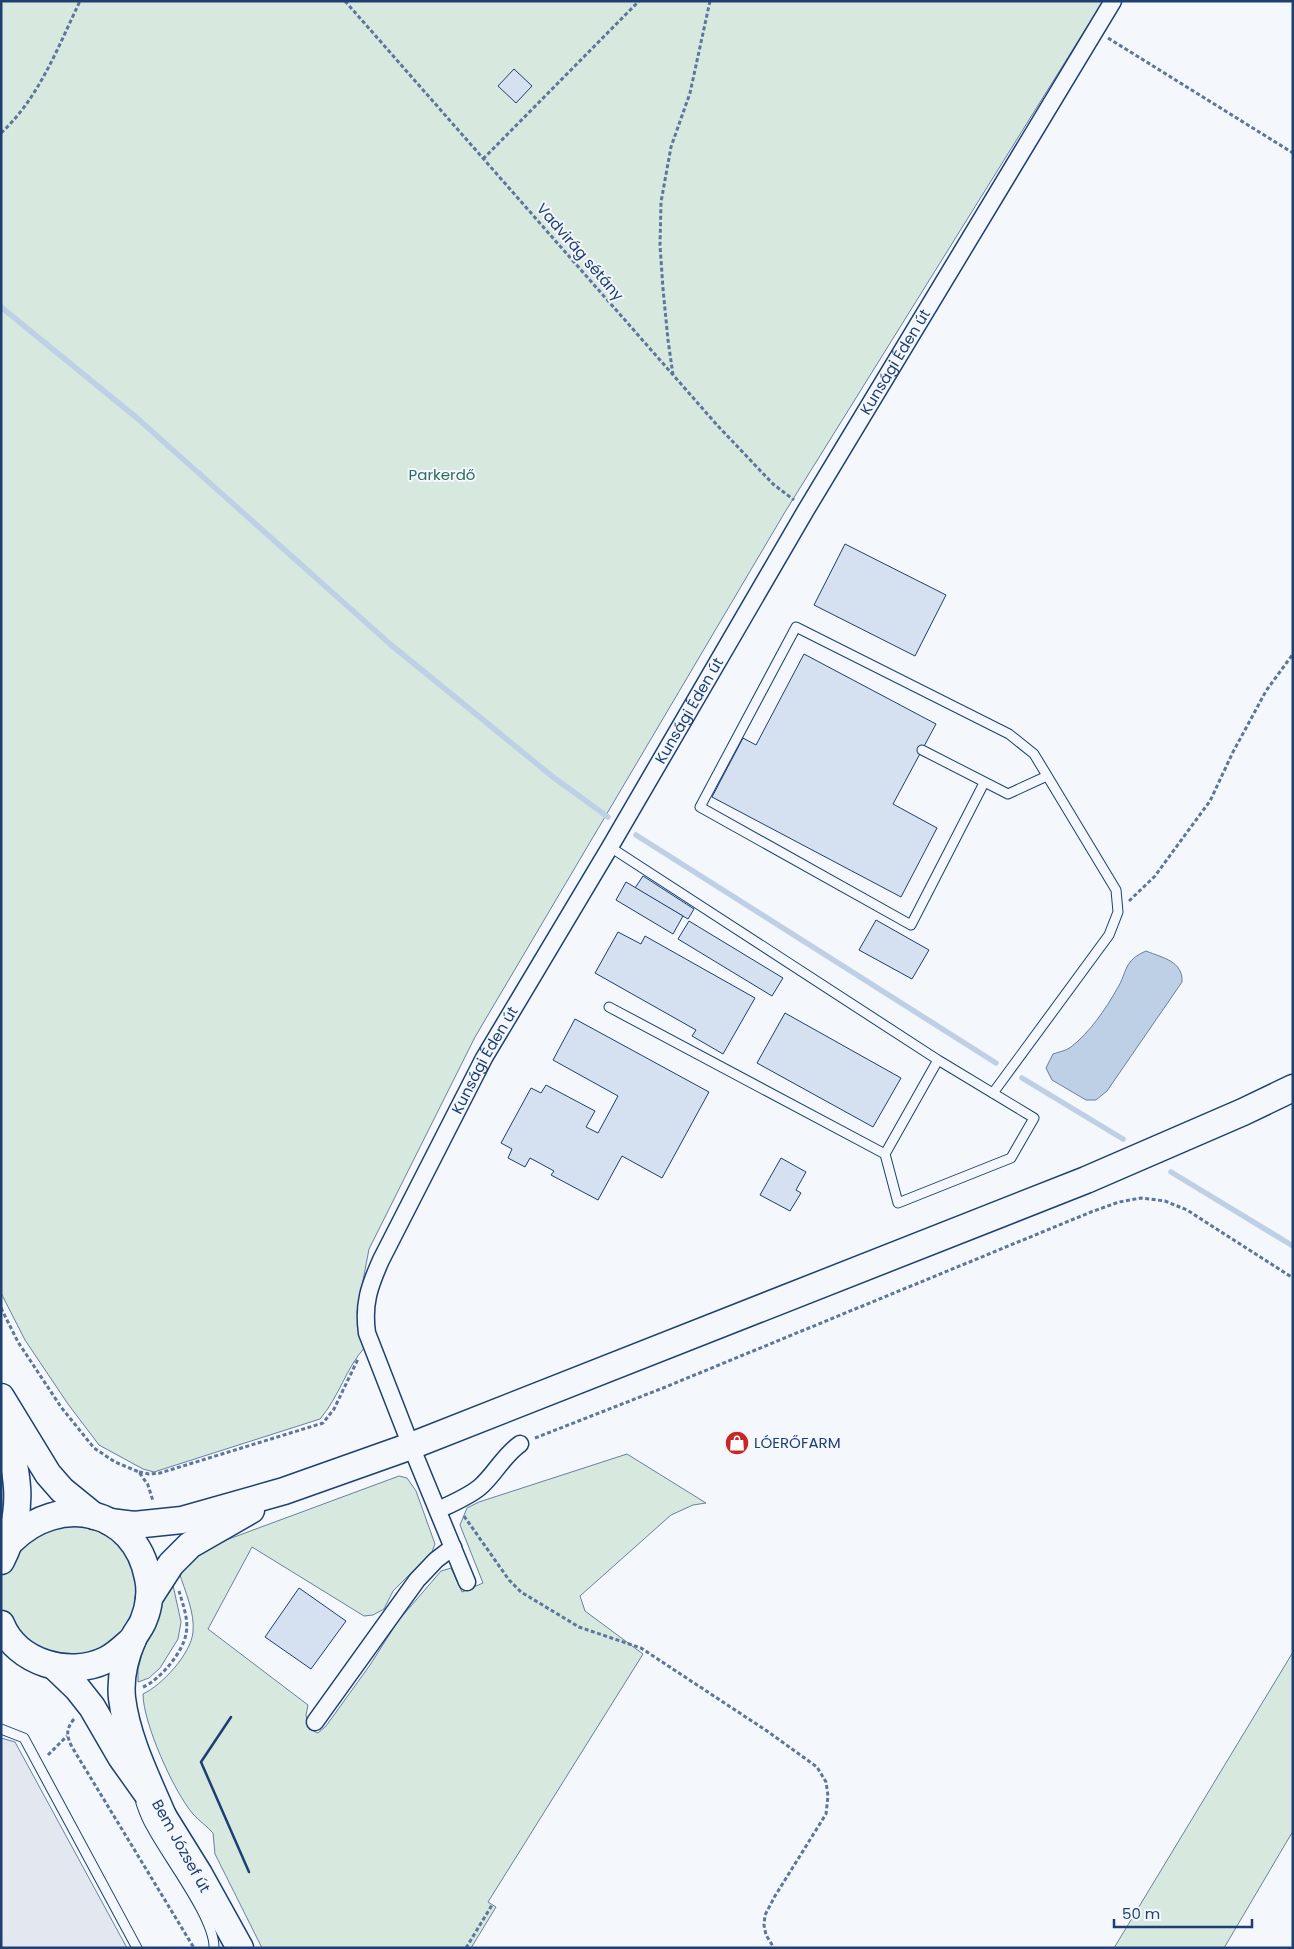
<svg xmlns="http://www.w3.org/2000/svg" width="1294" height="1949" viewBox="0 0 1294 1949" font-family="Poppins,sans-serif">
	<rect width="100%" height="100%" fill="#f4f7fb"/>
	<g fill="#d7e8df" stroke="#687fa3">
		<path d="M1,1H1103L785,512L475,1037L369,1249L357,1312L360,1331L365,1347C346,1368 339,1397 320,1419L154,1472L143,1469L99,1445L68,1404L25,1340L1,1293Z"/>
		<path d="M627,1454L706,1503L693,1505L671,1515L580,1596L585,1611L643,1654L488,1902L496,1907L471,1948H262L215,1854L213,1833C207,1826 199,1821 193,1814C174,1792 143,1723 143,1694C162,1685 191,1654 193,1632C195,1613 185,1591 179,1572L190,1558L218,1543L399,1476L407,1478L416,1491L435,1544L432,1552L393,1591L384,1609L373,1615L364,1616L252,1547L208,1629L308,1705L306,1715L309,1729L318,1733L326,1726L370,1665L398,1621L441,1571L451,1568L462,1592L483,1583L460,1525L467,1508L479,1502Z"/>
		<path d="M96,1519L144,1568L125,1645L54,1664L1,1617V1565L26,1531Z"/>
		<path d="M171,1576L181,1622L178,1639L160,1668L149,1678L138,1682V1669L144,1646L155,1626L166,1585Z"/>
		<path d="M1293,1652V1831L1224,1948H1114Z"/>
	</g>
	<path fill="#e3e8f0" stroke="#687fa3" d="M1,1738L15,1742L127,1948H1Z"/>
	<path fill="#bed0e5" stroke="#687fa3" d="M1146,951C1163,958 1183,961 1182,982L1107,1091L1096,1100H1086L1052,1080L1046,1068L1053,1054C1058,1052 1066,1051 1071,1047C1090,1032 1105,1010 1117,989C1128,971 1123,961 1146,951Z"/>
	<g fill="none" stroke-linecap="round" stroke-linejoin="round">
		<g stroke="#bed0e5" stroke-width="5.5">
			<path d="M1,307L137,418L390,644L553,777L608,817"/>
			<path d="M636,835L996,1063"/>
			<path d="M1022,1078L1123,1139"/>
			<path d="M1171,1172L1293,1246"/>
		</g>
	</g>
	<g fill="#d5e0f0" stroke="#1d3f73">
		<path d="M514,69L532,86L516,103L498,86Z"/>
		<path d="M845,544L946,595L915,656L814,605Z"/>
		<path d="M804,654L936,724L893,804L937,828L901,897L712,797L743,738L756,745Z"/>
		<path d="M643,876L694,909L688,919L635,888Z"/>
		<path d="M626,882L683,916L673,934L616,900Z"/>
		<path d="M876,920L929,950L912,979L859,950Z"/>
		<path d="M689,921L783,978L772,996L678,939Z"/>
		<path d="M618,932L641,944L645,936L755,998L723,1054L692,1036L696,1030L595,973Z"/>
		<path d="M785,1013L901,1078L873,1127L757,1063Z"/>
		<path d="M575,1019L709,1092L662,1178L622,1156L598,1200L551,1175L554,1171L530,1158L525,1167L508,1158L512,1149L501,1143L531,1088L541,1093L546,1085L595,1111L586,1127L598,1133L618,1096L553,1060Z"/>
		<path d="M781,1158L806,1172L796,1190L801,1193L790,1211L760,1195Z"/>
		<path d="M299,1588L346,1621L311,1669L265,1637Z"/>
	</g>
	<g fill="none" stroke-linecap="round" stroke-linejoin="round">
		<g stroke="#1d3f73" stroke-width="11">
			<g id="lane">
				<path d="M922,750L1008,794L1047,776"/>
				<path d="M984,783L911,925L700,807L796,627L1009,734L1034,754L1116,890L1118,912L1109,935L993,1093"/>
				<path d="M610,847L938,1060L1034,1118L1011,1158L898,1203L885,1154L938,1060"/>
				<path d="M609,1007L885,1154"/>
				<path d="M1,1729L24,1738L137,1948"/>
				<path d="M141,1803C144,1812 147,1820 152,1828C167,1857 215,1918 214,1948"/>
			</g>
		</g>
		<g stroke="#1d3f73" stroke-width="19">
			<g id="street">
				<path d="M438,1510C451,1504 468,1497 480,1487C495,1474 503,1456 520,1444"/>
				<path id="s1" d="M467,1582L411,1446L367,1333C363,1304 369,1287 381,1260L484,1058L610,847L806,510L1113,1"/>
				<path d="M315,1722L417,1580L436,1560L453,1547"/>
			</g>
		</g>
		<g stroke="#1d3f73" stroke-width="29">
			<g id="primary">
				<path d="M1,1397L48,1474L62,1490L94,1516"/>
				<path d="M1,1415C17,1469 28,1508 1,1561"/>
				<path d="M110,1522L134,1525L182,1520L284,1491L411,1446L1086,1180L1243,1112L1293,1088"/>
				<path d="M11,1541C59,1493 135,1508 148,1578C151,1591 149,1607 144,1619C142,1626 136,1632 133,1639C125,1657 120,1678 122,1698C127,1739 147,1778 163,1816"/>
				<path d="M149,1598L171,1564L190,1545L251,1510"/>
				<path d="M1,1624C17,1663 69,1678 106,1660C116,1655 124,1647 133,1639"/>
				<path d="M54,1666L77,1688L92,1707L121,1757L163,1816L199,1874L240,1948"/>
			</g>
		</g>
		<g stroke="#5e769c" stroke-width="3" stroke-dasharray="4 2.5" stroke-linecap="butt">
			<path d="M345,1L717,425L773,484L794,500"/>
			<path d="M1108,38L1293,153"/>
			<path d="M1,133C39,98 58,47 80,1"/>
			<path d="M483,159L639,1"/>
			<path d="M673,375L668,340L663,289L660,245L661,202L671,147L690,93L710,1"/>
			<path d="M1129,901L1155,876L1210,801L1233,752L1266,691L1293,654"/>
			<path d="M1,1308L18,1342L61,1407L94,1448L115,1462L139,1472L148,1485L153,1501"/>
			<path d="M535,1438L663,1388L1091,1212L1119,1202L1141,1198L1165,1201L1187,1210L1293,1278"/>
			<path d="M139,1472L149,1474L160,1473L323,1423L334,1409L358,1359"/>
			<path d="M464,1516L509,1580L521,1592L579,1627L641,1648L767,1731L817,1767L826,1782L828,1796L826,1814L775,1896L765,1915L764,1925L766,1935L774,1948"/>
			<path d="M143,1687C160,1680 183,1652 186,1634C189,1620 183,1605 179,1591"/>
			<path d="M74,1719C66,1729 66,1735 72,1747L194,1948"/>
			<path d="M48,1755L67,1736"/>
			<path d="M466,1948L492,1905"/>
		</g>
		<use href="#lane" stroke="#f4f7fb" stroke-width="9"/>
		<use href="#street" stroke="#f4f7fb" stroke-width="16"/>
		<use href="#primary" stroke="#f4f7fb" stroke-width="26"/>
		<path stroke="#1d3f73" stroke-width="2.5" d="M231,1717L201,1762L249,1872"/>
	</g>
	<defs>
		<g id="shop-disc" transform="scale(1.25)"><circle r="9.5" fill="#c62828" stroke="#f4f7fb"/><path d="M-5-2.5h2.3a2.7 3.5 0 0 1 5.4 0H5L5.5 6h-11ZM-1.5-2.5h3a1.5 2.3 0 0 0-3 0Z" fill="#fff"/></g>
	</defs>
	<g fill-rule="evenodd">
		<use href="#shop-disc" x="737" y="1443"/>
	</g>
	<g text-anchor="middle" stroke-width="4" stroke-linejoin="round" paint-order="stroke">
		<g font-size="15" fill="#1d3f73" stroke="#f4f7fb">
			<text transform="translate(580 252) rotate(49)" y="5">Vadvirág sétány</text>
			<text dy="5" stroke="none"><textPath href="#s1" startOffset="1379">Kunsági Éden út</textPath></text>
			<text dy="5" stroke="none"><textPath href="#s1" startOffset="974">Kunsági Éden út</textPath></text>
			<text dy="5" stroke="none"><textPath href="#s1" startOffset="569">Kunsági Éden út</textPath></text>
			<text transform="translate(181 1846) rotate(61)" y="5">Bem József út</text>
		</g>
		<g font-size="15" fill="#2c6c60" stroke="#f4f7fb">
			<text x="442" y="480">Parkerdő</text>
		</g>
		<g font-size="15" fill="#1d3f73" stroke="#f4f7fb" text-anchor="start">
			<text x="754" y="1448">LÓERŐFARM</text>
		</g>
	</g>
	<rect width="1294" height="1949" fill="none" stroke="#1d3f73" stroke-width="5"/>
	<path d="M1114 1919v8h138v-8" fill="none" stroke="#1d3f73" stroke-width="2.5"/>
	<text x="1122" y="1919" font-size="15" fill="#1d3f73" stroke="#f4f7fb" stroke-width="4" paint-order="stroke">50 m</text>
</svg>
